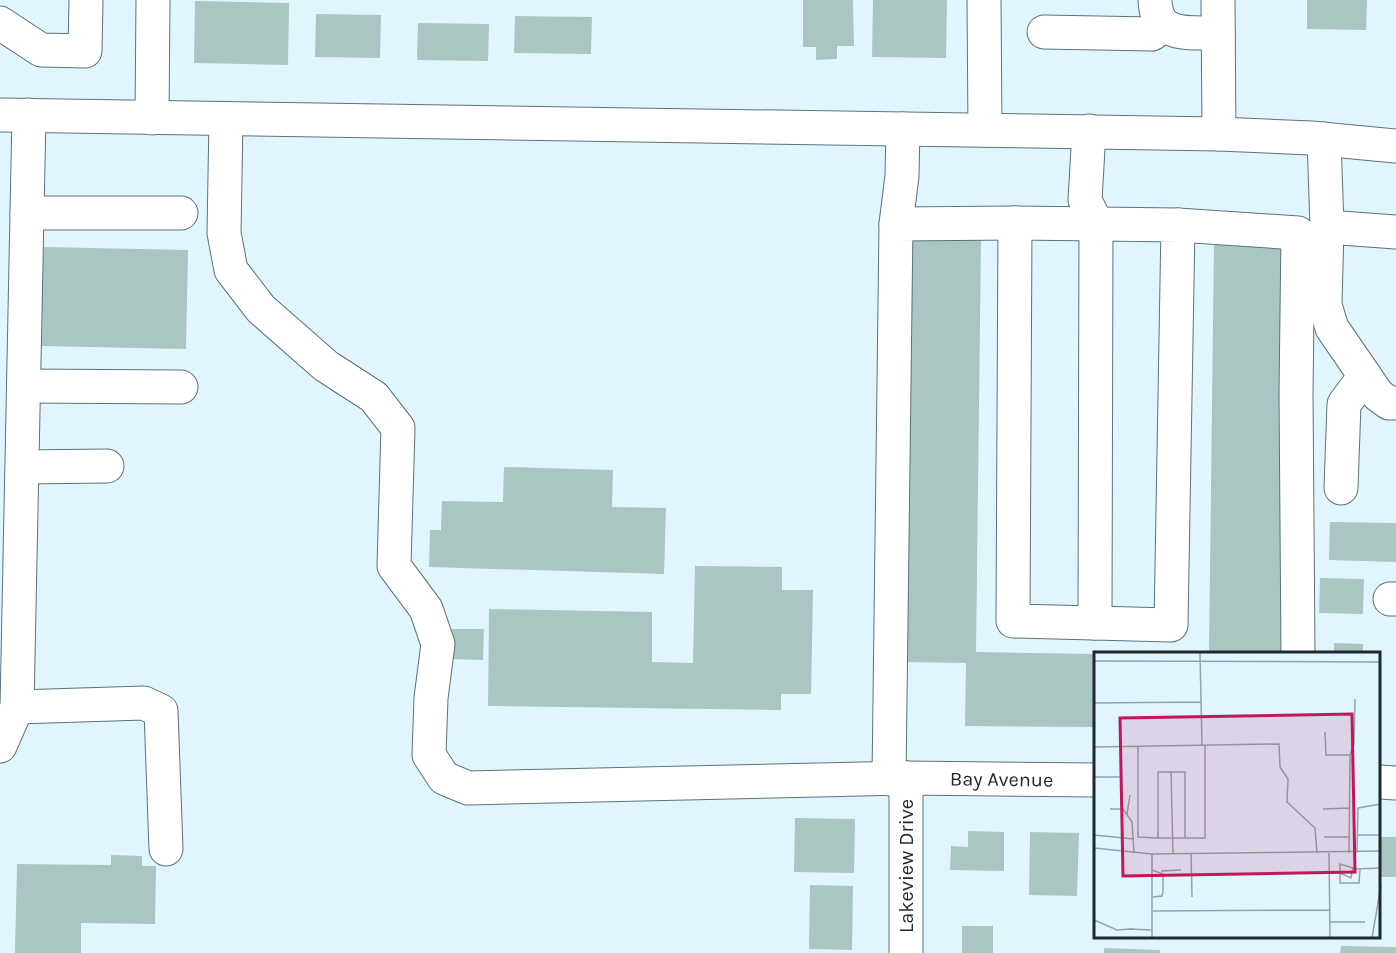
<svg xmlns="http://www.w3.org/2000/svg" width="1396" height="953" viewBox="0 0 1396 953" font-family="Karla,sans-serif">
	<rect width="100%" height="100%" fill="#e1f5fe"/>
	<g fill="#aac6c3">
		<path d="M803,0H853L854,46H837V59L816,60V47H803Z"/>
		<path d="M873,0H947L946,58L872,57Z"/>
		<path d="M1307,0H1367L1366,30L1307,29Z"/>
		<path d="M195,1L289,3L288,65L194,63Z"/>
		<path d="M316,14L381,15L380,58L315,57Z"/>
		<path d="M515,16L592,17L591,54L514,53Z"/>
		<path d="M418,23L489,24L488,61L417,60Z"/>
		<path d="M908,239L981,240L976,652L1096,654V727L965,726L966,663L902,662Z"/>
		<path d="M1214,241L1288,242L1283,653H1209Z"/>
		<path d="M43,247L188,250L186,349L41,346Z"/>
		<path d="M504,467L613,470L612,507L666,508L664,574L429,567L430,530H441L442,501L503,502Z"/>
		<path d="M1330,522L1396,523V562L1329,560Z"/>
		<path d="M695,566L782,567V590H813L811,694H781V710L488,706L489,609L652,612V662L693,663Z"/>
		<path d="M1320,578L1364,579L1363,614L1319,613Z"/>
		<path d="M452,629H484L483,660L451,659Z"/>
		<path d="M1334,643L1363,644V653H1334Z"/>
		<path d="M795,818L855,819L854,873L794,872Z"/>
		<path d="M968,831L1004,832V871L950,870L951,846L968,847Z"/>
		<path d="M1030,832L1079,833L1077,896L1029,895Z"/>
		<rect x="1380" y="837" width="16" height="40"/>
		<path d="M111,855L142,856V866H156L155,924L81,923V953H15L17,864L111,865Z"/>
		<path d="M810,885L853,886L852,950L809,949Z"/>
		<rect x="962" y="926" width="31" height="27"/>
		<path d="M1341,946L1396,947V953H1340Z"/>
		<path d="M1104,948L1160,950V953H1104Z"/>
	</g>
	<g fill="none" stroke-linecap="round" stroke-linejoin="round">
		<g stroke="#5c727b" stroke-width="35">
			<g id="minor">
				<path d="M984,0L985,130"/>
				<path d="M1155,0C1156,39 1189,32 1218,33"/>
				<path d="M1218,0L1219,134"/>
				<path d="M0,23L41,50L85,51L86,0"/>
				<path d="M1044,32L1152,34L1163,26"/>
				<path d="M152,118L153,0"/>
				<path id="s1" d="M226,119L224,233L231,270L261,309L326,366L374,397L398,428L394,566L426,609L438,644L431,698L429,755L444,778L468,788L906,778L1096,780"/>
				<path d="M1089,131L1085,200L1096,223L1095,623"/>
				<path d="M1324,139L1327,227L1325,305L1332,328L1378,395L1389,403H1396"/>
				<path d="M27,213H181"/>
				<path d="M1015,223L1178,225L1171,625L1013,621Z"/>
				<path d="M896,224L902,176L903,129"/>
				<path d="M1178,225L1298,233L1296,394L1298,653"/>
				<path d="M1327,227L1396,232"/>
				<path d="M24,386L181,387"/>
				<path d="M23,467L107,466"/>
				<path d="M1341,488L1344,404L1365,376"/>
				<path d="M1390,599H1396"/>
				<path d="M17,707L144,703L161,711L166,849"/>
				<path d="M0,746L17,707L29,115"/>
				<path d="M906,778V953"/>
				<path d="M889,779L896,224L1015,223"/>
				<path d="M1380,782L1396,783"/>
			</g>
		</g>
		<g stroke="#5c727b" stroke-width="35">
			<path id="major" d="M0,115L1219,134L1311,138L1396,146"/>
		</g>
		<use href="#minor" stroke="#fff" stroke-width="33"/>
		<use href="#major" stroke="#fff" stroke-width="33"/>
	</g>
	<g text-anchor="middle" stroke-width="4.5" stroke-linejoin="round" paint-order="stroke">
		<g font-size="20" fill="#1f282c" stroke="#fff">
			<text dy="7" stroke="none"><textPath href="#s1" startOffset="1311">Bay Avenue</textPath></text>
			<text transform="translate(906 866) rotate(-90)" y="7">Lakeview Drive</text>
		</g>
	</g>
	<g transform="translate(1094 652)">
		<rect width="286" height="286" fill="#e1f5fe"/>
		<path fill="none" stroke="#93a3aa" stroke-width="1.5" d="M106,1L108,94M0,9L287,10M0,51L107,50M231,80L232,103H256M44,94V185L64,186M0,95L185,92L186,115L194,127L193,150L221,176L223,201M64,120H91V186H64ZM77,120L79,202M0,125H28M16,157H29L38,170L40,201M229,157L256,156M33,162L36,143M0,183L40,187M264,183H287M230,185H255M91,186H111V94M0,196L58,202L287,199M235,201L236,286M255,201L256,103L260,92L261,47M263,201L264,156L287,152M97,202L98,245M0,205V239M266,217L265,231H246V212L262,217L287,216M58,218L69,222V240L68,244L59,245M67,219L87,218M246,221L257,226L259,215M59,259L235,258M0,268L23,278L36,277M235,270H271M56,278L36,277L58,278M58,286V202M278,286L287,233"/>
		<path fill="#c2185b" fill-opacity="0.15" stroke="#c2185b" stroke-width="3" d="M258,62L261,220L29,224L26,66Z"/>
		<rect width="286" height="286" fill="none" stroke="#1f282c" stroke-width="3"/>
	</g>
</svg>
